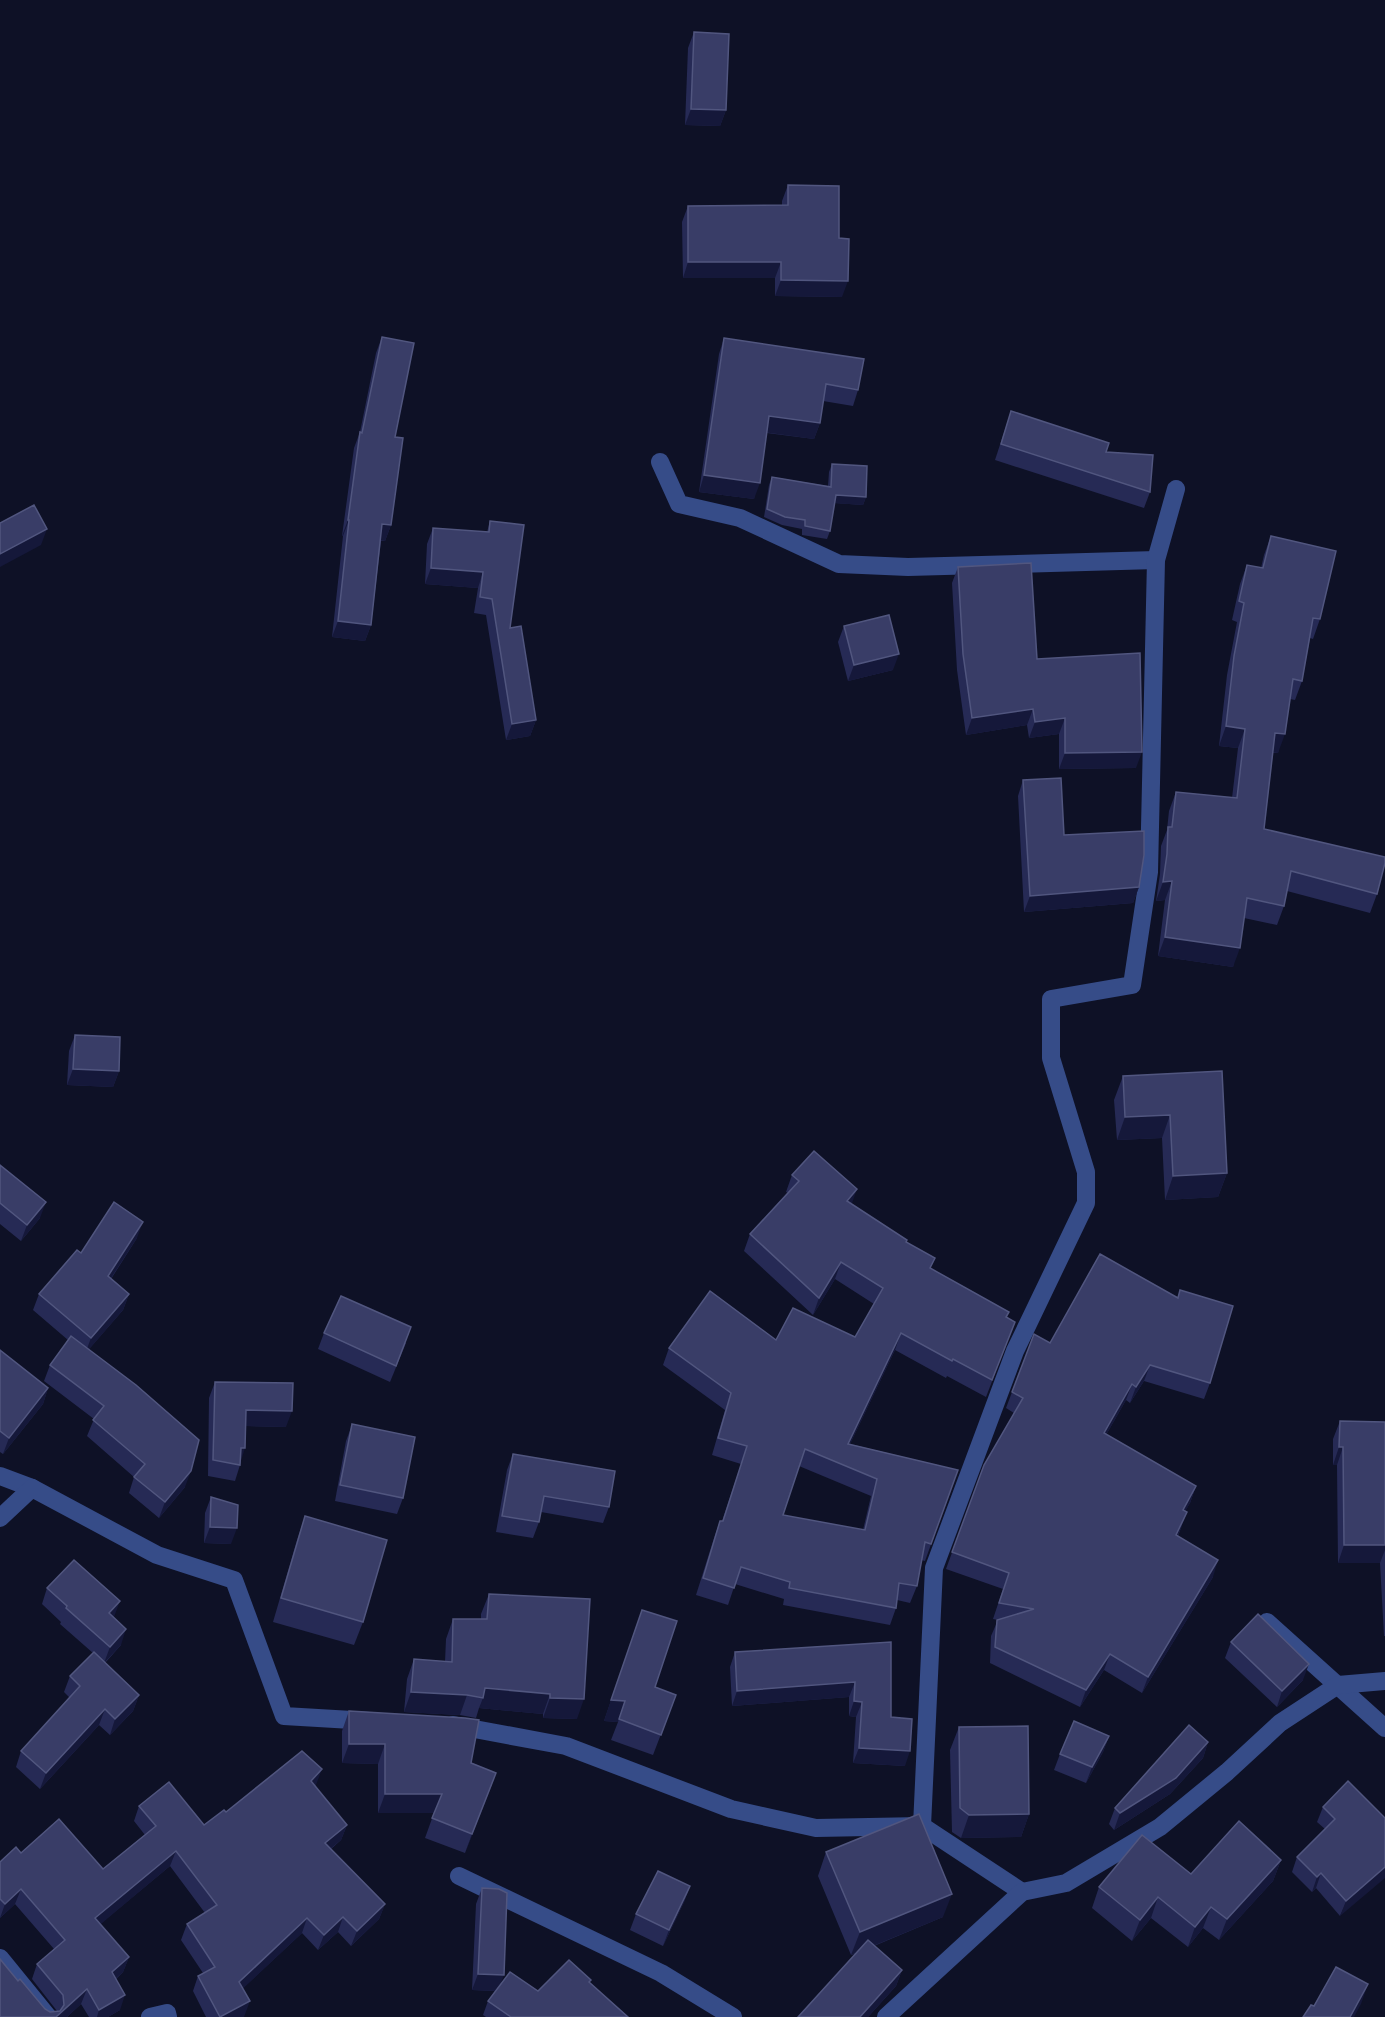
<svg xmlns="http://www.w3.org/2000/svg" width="1385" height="2017" viewBox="0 0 1385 2017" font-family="Signika,sans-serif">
	<rect width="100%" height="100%" fill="#0e1126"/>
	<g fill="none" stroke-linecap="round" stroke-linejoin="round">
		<g stroke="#364c88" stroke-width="18">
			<path d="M660,462L679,504L740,518L839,564L908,567L1156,560"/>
			<path d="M0,1476L32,1488"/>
			<path d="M0,1518L32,1488L157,1555L234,1580L284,1716L369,1721"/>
			<path d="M1267,1622L1385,1728"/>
			<path d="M453,1725L566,1746L731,1809L816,1828L922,1826L1022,1892"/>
			<path d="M922,1826L934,1568L1015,1351L1086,1203V1172L1051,1058V999L1132,985L1149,872L1156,560L1176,489"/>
			<path d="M459,1876L661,1973L733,2017"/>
			<path d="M0,1958L48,2017"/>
			<path d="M150,2017L167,2013L168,2017"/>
			<path d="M886,2017L1022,1892L1066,1883L1160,1827L1227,1772L1280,1723L1338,1685L1385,1681"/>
		</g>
	</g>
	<g fill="#262a55" fill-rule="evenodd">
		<path d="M694,32L726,110L720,126L685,125L688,48Z"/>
		<path d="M788,185L839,238L842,297L775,296V278H683L682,222L688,206L782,205V201Z"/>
		<path d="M382,337L395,437L391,525L385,541H381L371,625L365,641L332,637L343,536H342L354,448L360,432L376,353Z"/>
		<path d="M724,338L858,390L853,406L823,401L820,423L814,439L767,433L754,499L699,492L719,354Z"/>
		<path d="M1011,411L1106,452L1150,492L1144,508L995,460Z"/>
		<path d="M832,464L866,497L863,505L835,503L830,531L827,539L802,535V529L782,525L764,517L769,485L772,477L828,486L829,472Z"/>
		<path d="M490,521L510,628L536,720L530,736L506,740L486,615L474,613L478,588L425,584L427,544L433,528L487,532Z"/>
		<path d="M1271,536L1320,619L1313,639L1310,638L1302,681L1295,700L1290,699L1278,753H1273L1264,829L1377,894L1370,913L1287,891L1284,906L1277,925L1244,918L1233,967L1158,956L1165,900L1156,901L1160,874L1161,846L1167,830L1169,811L1176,792L1232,798L1238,748L1219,746L1227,675L1237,622L1232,620L1240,584L1247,565L1261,568L1264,555Z"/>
		<path d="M958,567L1037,659L1136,768L1059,769V734L1029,738L1027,725L966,735L957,670L952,583Z"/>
		<path d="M844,626L893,670L848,681L838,642Z"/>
		<path d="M1023,780L1064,835L1139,887L1133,903L1024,912L1018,796Z"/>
		<path d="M75,1035L119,1071L113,1087L67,1085L69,1051Z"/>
		<path d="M1222,1071L1227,1173L1218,1197L1165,1200L1162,1138L1117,1140L1114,1100L1123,1076Z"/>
		<path d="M0,1165L40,1218L21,1241L0,1224Z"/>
		<path d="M792,1175L852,1204L907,1242L931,1269L1009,1312L1007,1317L1015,1322L986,1397L947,1376L946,1378L895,1350L850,1444L958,1470L925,1561L921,1560L917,1586L910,1603L897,1600L896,1608L890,1625L783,1605L784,1599L735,1584L728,1605L696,1595L714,1538L720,1521H722L741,1464L712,1455L725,1410L663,1365L669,1348L776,1340L855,1337L874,1304L835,1279L813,1315L744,1251L750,1234L788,1193L786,1192ZM799,1466L871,1496L863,1530L783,1515Z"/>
		<path d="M137,1238L111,1279L129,1294L123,1310L89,1349L185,1487L159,1518L129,1493L134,1477L87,1436L94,1419L44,1381L50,1365L68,1340L33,1310L39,1294L81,1253Z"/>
		<path d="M1100,1254L1210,1383L1204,1399L1144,1381L1130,1403L1126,1400L1106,1435L1196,1486L1190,1503L1185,1511L1181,1528L1178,1536L1213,1577L1142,1693L1104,1670L1080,1707L990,1663L991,1636L998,1620L993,1619L1003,1589L946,1569L984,1465L1014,1413L1006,1408L1034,1334L1050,1343Z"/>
		<path d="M324,1333L406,1343L390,1382L318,1349Z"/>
		<path d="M0,1350L48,1388L43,1404L3,1454L0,1452Z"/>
		<path d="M215,1382L286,1427L246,1426L240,1465L235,1481L208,1476L209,1398Z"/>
		<path d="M1340,1421L1385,1422V1636H1384L1380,1563H1338L1337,1465H1333V1439Z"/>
		<path d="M352,1425L403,1498L397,1514L335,1501L346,1441Z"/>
		<path d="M513,1454L609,1507L603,1523L541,1512L539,1522L533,1538L496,1532L507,1470Z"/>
		<path d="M211,1497L231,1544L204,1543L205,1513Z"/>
		<path d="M305,1516L363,1622L354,1645L273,1622L297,1540Z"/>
		<path d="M47,1588L114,1617L121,1645L105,1663L139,1695L133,1711L110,1735L99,1725L40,1789L16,1767L21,1751L70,1698L64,1692L70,1676L93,1653L60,1624L61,1622L42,1604Z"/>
		<path d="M489,1594L577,1719L543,1718V1714L479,1708L476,1718L460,1715L404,1712L407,1679L414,1659L445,1662L446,1639L453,1619H481V1614Z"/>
		<path d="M642,1610L655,1687L676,1695L653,1755L611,1740L618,1722L604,1721Z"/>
		<path d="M891,1642V1717L905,1766L853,1763L856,1717L849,1716V1697L732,1706L730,1667L735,1652Z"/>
		<path d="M1231,1642L1303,1680L1277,1707L1225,1658Z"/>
		<path d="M349,1711L496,1773L465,1853L425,1838L434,1813H378V1764L342,1763V1731Z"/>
		<path d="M959,1727L1029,1814L1021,1837L961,1838L952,1832L950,1750Z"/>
		<path d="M1109,1736L1103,1752L1086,1783L1054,1770L1060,1754Z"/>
		<path d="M1208,1742L1203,1758L1170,1794L1114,1830L1109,1824L1115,1808Z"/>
		<path d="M316,1785L315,1786L347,1825L341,1840L331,1849L385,1904L379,1919L351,1946L338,1932L318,1950L302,1933L243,1988L244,2017H206L193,1991L198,1976L203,1973L181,1940L187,1924L205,1913L170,1866L100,1924L129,1957L123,1972L116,1979L120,2010L108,2017H89L81,2004L67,2017H0L18,1981L45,2009L50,2012L57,2011L32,1979L37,1964L54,1949L15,1904L0,1918V1862L21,1853L103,1869L145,1835L134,1821L139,1806L204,1825L226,1812Z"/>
		<path d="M1323,1807L1385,1818L1340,1916L1316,1888L1312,1892L1292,1872L1297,1857L1325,1829L1317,1822Z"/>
		<path d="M826,1852L943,1917L874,1946L902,1970L896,1986L868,2017H798L855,1954L851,1955L818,1876Z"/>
		<path d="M1281,1860L1273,1881L1219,1940L1203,1928L1188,1947L1151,1918L1132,1941L1092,1908L1099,1887Z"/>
		<path d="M690,1886L684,1902L663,1946L630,1930L636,1914Z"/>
		<path d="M482,1888L500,1985L538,1991L590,1983L628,2017H486L483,2015L488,2001L495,1991L472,1990L476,1904Z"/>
	</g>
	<g fill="#15183a">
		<path d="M691,109L726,110L720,126L685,125Z"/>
		<path d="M688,262H781L775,278H683Z"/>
		<path d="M781,280L848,281L842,297L775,296Z"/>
		<path d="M769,416L820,423L814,439L763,432Z"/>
		<path d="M704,475L760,483L754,499L699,492Z"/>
		<path d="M836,495L866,497L863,505L833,503Z"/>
		<path d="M348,520H349L343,536H342Z"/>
		<path d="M382,524L391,525L385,541L377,540Z"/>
		<path d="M47,529L41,545L0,567V554Z"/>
		<path d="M431,568L483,572L478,588L425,584Z"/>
		<path d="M338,621L371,625L365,641L332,637Z"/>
		<path d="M899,654L893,670L848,681L854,665Z"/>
		<path d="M1033,709L1027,725L966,735L972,718Z"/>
		<path d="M1065,718L1059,734L1029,738L1035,722Z"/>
		<path d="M536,720L530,736L506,740L512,724Z"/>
		<path d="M1226,726L1245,729L1238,748L1219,746Z"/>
		<path d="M1275,733L1285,734L1278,753L1268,752Z"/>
		<path d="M1142,752L1136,768L1059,769L1065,753Z"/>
		<path d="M1172,881L1165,900L1156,901L1163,882Z"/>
		<path d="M1139,887L1133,903L1024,912L1030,896Z"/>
		<path d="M1165,937L1240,948L1233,967L1158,956Z"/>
		<path d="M73,1069L119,1071L113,1087L67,1085Z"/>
		<path d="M1170,1115L1162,1138L1117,1140L1125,1117Z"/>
		<path d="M1227,1173L1218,1197L1165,1200L1173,1176Z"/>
		<path d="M857,1189L851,1206L847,1201Z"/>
		<path d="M46,1202L40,1218L21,1241L27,1225Z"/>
		<path d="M143,1222L137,1238L102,1292L108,1276Z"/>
		<path d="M841,1262L835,1279L813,1315L819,1298Z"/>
		<path d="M129,1294L123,1310L85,1354L91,1338Z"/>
		<path d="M901,1333L895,1350L842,1461L848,1444Z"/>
		<path d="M1150,1365L1144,1381L1130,1403L1136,1387Z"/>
		<path d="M1132,1384L1126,1400L1098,1449L1104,1433Z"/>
		<path d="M48,1388L43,1404L3,1454L9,1438Z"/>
		<path d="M246,1410L292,1411L286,1427L241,1426Z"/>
		<path d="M1339,1447H1343L1337,1465H1333Z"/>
		<path d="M241,1448H245L240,1464Z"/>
		<path d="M191,1471L185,1487L159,1518L165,1502Z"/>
		<path d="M1196,1486L1190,1503L1177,1526L1183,1510Z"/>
		<path d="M1187,1512L1181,1528L1171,1551L1176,1535Z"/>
		<path d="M210,1527L237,1528L231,1544L204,1543Z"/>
		<path d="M1344,1545H1385V1550L1380,1563H1338Z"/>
		<path d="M1218,1560L1213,1577L1142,1693L1148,1677Z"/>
		<path d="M120,1601L114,1617L103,1629L109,1613Z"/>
		<path d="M126,1629L121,1645L104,1663L110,1647Z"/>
		<path d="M1110,1654L1104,1670L1080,1707L1086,1690Z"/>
		<path d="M1309,1664L1303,1680L1277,1707L1282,1691Z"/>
		<path d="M855,1682L849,1697L732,1706L737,1691Z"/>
		<path d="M485,1688L550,1694L543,1714L479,1708L483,1698Z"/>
		<path d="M411,1692L467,1695L460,1715L404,1712Z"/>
		<path d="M139,1695L133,1711L110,1735L115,1719Z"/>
		<path d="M550,1698L584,1699L577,1719L543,1718Z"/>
		<path d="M611,1700L625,1701L618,1722L604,1721Z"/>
		<path d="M854,1701L862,1702L856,1717L849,1716Z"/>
		<path d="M105,1709L99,1725L40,1789L46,1773Z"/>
		<path d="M1109,1736L1103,1752L1086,1783L1092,1767Z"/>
		<path d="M1208,1742L1203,1758L1170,1794L1114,1830L1120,1813Z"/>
		<path d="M349,1744H385L378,1764L342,1763Z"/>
		<path d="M859,1748L910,1751L905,1766L853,1763Z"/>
		<path d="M322,1769L316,1785L305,1796L311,1781Z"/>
		<path d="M496,1773L489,1793L465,1853L472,1834Z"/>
		<path d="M385,1794H442L435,1813H378Z"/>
		<path d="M1029,1814L1021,1837L961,1838L969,1815Z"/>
		<path d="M347,1825L341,1840L319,1858L325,1843Z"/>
		<path d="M176,1851L170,1866L89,1934L95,1918Z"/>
		<path d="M1281,1860L1273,1881L1219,1940L1227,1919Z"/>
		<path d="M1385,1867V1878L1340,1916L1346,1901Z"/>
		<path d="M1321,1873L1316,1888L1312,1892L1317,1877Z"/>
		<path d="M690,1886L684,1902L663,1946L669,1930Z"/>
		<path d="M21,1889L15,1904L0,1918L5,1904Z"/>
		<path d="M952,1894L943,1917L851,1955L860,1932Z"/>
		<path d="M1158,1897L1151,1918L1132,1941L1140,1920Z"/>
		<path d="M385,1904L379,1919L351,1946L357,1931Z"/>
		<path d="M1211,1907L1203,1928L1188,1947L1195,1927Z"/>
		<path d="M343,1917L338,1932L318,1950L324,1935Z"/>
		<path d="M307,1918L302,1933L234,1997L239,1982Z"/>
		<path d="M129,1957L123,1972L106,1987L112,1972Z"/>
		<path d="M902,1970L896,1986L868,2017H860Z"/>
		<path d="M478,1974L504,1975L498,1991L472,1990Z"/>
		<path d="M1368,1984L1361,2004L1354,2017H1350Z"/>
		<path d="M87,1989L81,2004L67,2017H56Z"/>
		<path d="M125,1995L120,2010L108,2017H97L99,2010Z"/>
		<path d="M250,2001L244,2017H220Z"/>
	</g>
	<g fill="#393d67" stroke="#51567f" stroke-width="1.5" fill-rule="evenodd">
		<path d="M694,32L729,34L726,110L691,109Z"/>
		<path d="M788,185L839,186V238L849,239L848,281L781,280V262H688V206L788,205Z"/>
		<path d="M382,337L414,343L395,437L403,438L391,525L382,524L371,625L338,621L349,520H348L360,432L362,433Z"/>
		<path d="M724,338L864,359L858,390L826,384L820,423L769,416L760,483L704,475Z"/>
		<path d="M1011,411L1109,443L1106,452L1153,455L1150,492L1001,444Z"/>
		<path d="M832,464L867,466L866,497L836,495L830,531L805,526V520L785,517L767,509L772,477L831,487Z"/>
		<path d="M34,505L47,529L0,554V523Z"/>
		<path d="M490,521L524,525L510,628L521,626L536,720L512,724L492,599L480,597L483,572L431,568L433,528L489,532Z"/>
		<path d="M1271,536L1336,551L1320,619L1313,618L1302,681L1293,679L1285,734L1275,733L1264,829L1385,857V863L1377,894L1291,871L1284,906L1247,898L1240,948L1165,937L1172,881L1163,882L1167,854L1168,827H1172L1176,792L1237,798L1245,729L1226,726L1234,656L1244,603L1239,601L1247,565L1263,568Z"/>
		<path d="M1031,563L1037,659L1140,653L1142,752L1065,753V718L1035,722L1033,709L972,718L963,654L958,567Z"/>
		<path d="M889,615L899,654L854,665L844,626Z"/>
		<path d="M1061,778L1064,835L1144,831V855L1139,887L1030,896L1023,780Z"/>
		<path d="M75,1035L120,1037L119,1071L73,1069Z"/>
		<path d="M1222,1071L1227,1173L1173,1176L1170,1115L1125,1117L1123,1076Z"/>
		<path d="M814,1151L857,1189L847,1201L907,1240L906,1242L935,1258L930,1268L1009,1312L1006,1317L1015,1322L992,1380L953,1359L952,1361L901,1333L848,1444L958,1470L931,1544L925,1542L917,1586L899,1583L896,1608L789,1588L790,1582L741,1567L734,1588L703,1578L720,1521H723L747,1446L718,1438L731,1393L669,1348L710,1291L776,1340L793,1308L855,1337L883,1288L841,1262L819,1298L750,1234L799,1181L792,1175ZM805,1449L877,1479L865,1530L783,1515Z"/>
		<path d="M0,1165L46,1202L27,1225L0,1203Z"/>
		<path d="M114,1202L143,1222L108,1276L129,1294L91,1338L39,1294L77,1250L81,1253Z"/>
		<path d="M1100,1254L1178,1298L1180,1290L1233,1306L1210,1383L1150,1365L1136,1387L1132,1384L1104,1433L1196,1486L1183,1510L1187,1512L1176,1535L1218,1560L1148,1677L1110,1654L1086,1690L995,1647L997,1620L1034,1609L999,1603L1009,1573L952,1552L984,1465L1023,1398L1012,1392L1034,1334L1050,1343Z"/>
		<path d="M341,1296L411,1327L396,1366L324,1333Z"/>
		<path d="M71,1336L136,1385L199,1440L191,1471L165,1502L134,1477L145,1464L93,1420L104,1406L50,1365Z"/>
		<path d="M0,1350L48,1388L9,1438L0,1431Z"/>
		<path d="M215,1382L293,1383L292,1411L246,1410L245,1448H241L240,1465L213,1460Z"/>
		<path d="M1340,1421L1385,1422V1545H1344L1343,1447H1339Z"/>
		<path d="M352,1424L415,1437L403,1498L340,1485Z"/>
		<path d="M513,1454L615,1471L609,1507L544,1496L539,1522L502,1516Z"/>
		<path d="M211,1497L238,1505L237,1528L210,1527Z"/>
		<path d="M305,1516L387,1540L363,1622L281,1598Z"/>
		<path d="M74,1560L120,1601L109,1613L126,1629L110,1647L66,1608L67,1606L47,1588Z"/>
		<path d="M489,1594L590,1599L584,1699L550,1698V1694L485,1688L483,1698L467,1695L411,1692L414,1659L452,1662L453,1619H487Z"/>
		<path d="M642,1610L677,1621L655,1687L676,1695L661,1735L619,1719L625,1701L611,1700Z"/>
		<path d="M1258,1614L1309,1664L1282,1691L1231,1642Z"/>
		<path d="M891,1642V1717L912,1719L910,1751L859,1748L862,1702L854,1701L855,1682L737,1691L735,1652Z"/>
		<path d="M94,1652L139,1695L115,1719L105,1709L46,1773L21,1751L80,1686L70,1676Z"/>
		<path d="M349,1711L465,1718L479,1720L471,1763L496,1773L472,1834L432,1818L442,1794H385V1744H349Z"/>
		<path d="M1074,1721L1109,1736L1092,1767L1060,1754Z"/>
		<path d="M1189,1725L1208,1742L1176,1778L1120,1813L1115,1808Z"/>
		<path d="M1028,1726L1029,1814L969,1815L960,1808L959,1727Z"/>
		<path d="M302,1751L322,1769L311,1781L347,1825L325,1843L385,1904L357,1931L343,1917L324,1935L307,1918L239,1982L250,2001L220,2017L198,1976L215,1967L187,1924L217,1905L176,1851L95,1918L129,1957L112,1972L125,1995L99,2010L87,1989L56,2017H0V1959L18,1981L20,1979L45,2009L50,2012L60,2011L64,2005L63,1995L37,1964L65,1940L21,1889L5,1904L0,1899V1862L16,1847L21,1853L59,1819L103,1869L156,1826L139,1806L169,1782L204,1825L224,1810L226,1812Z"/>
		<path d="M1348,1781L1385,1818V1867L1346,1901L1321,1873L1317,1877L1297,1857L1335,1819L1323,1807Z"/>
		<path d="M919,1814L952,1894L860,1932L826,1852Z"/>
		<path d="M1239,1821L1281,1860L1227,1919L1211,1907L1195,1927L1158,1897L1140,1920L1099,1887L1142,1835L1191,1874Z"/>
		<path d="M658,1871L690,1886L669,1930L636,1914Z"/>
		<path d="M482,1888L499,1889L507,1893L504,1975L478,1974Z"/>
		<path d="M868,1940L902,1970L860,2017H798Z"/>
		<path d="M569,1960L591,1980L589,1982L628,2017H511L488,2001L510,1972L538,1991Z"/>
		<path d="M1336,1967L1368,1984L1350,2017H1303L1311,2005L1314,2006Z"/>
	</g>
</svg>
